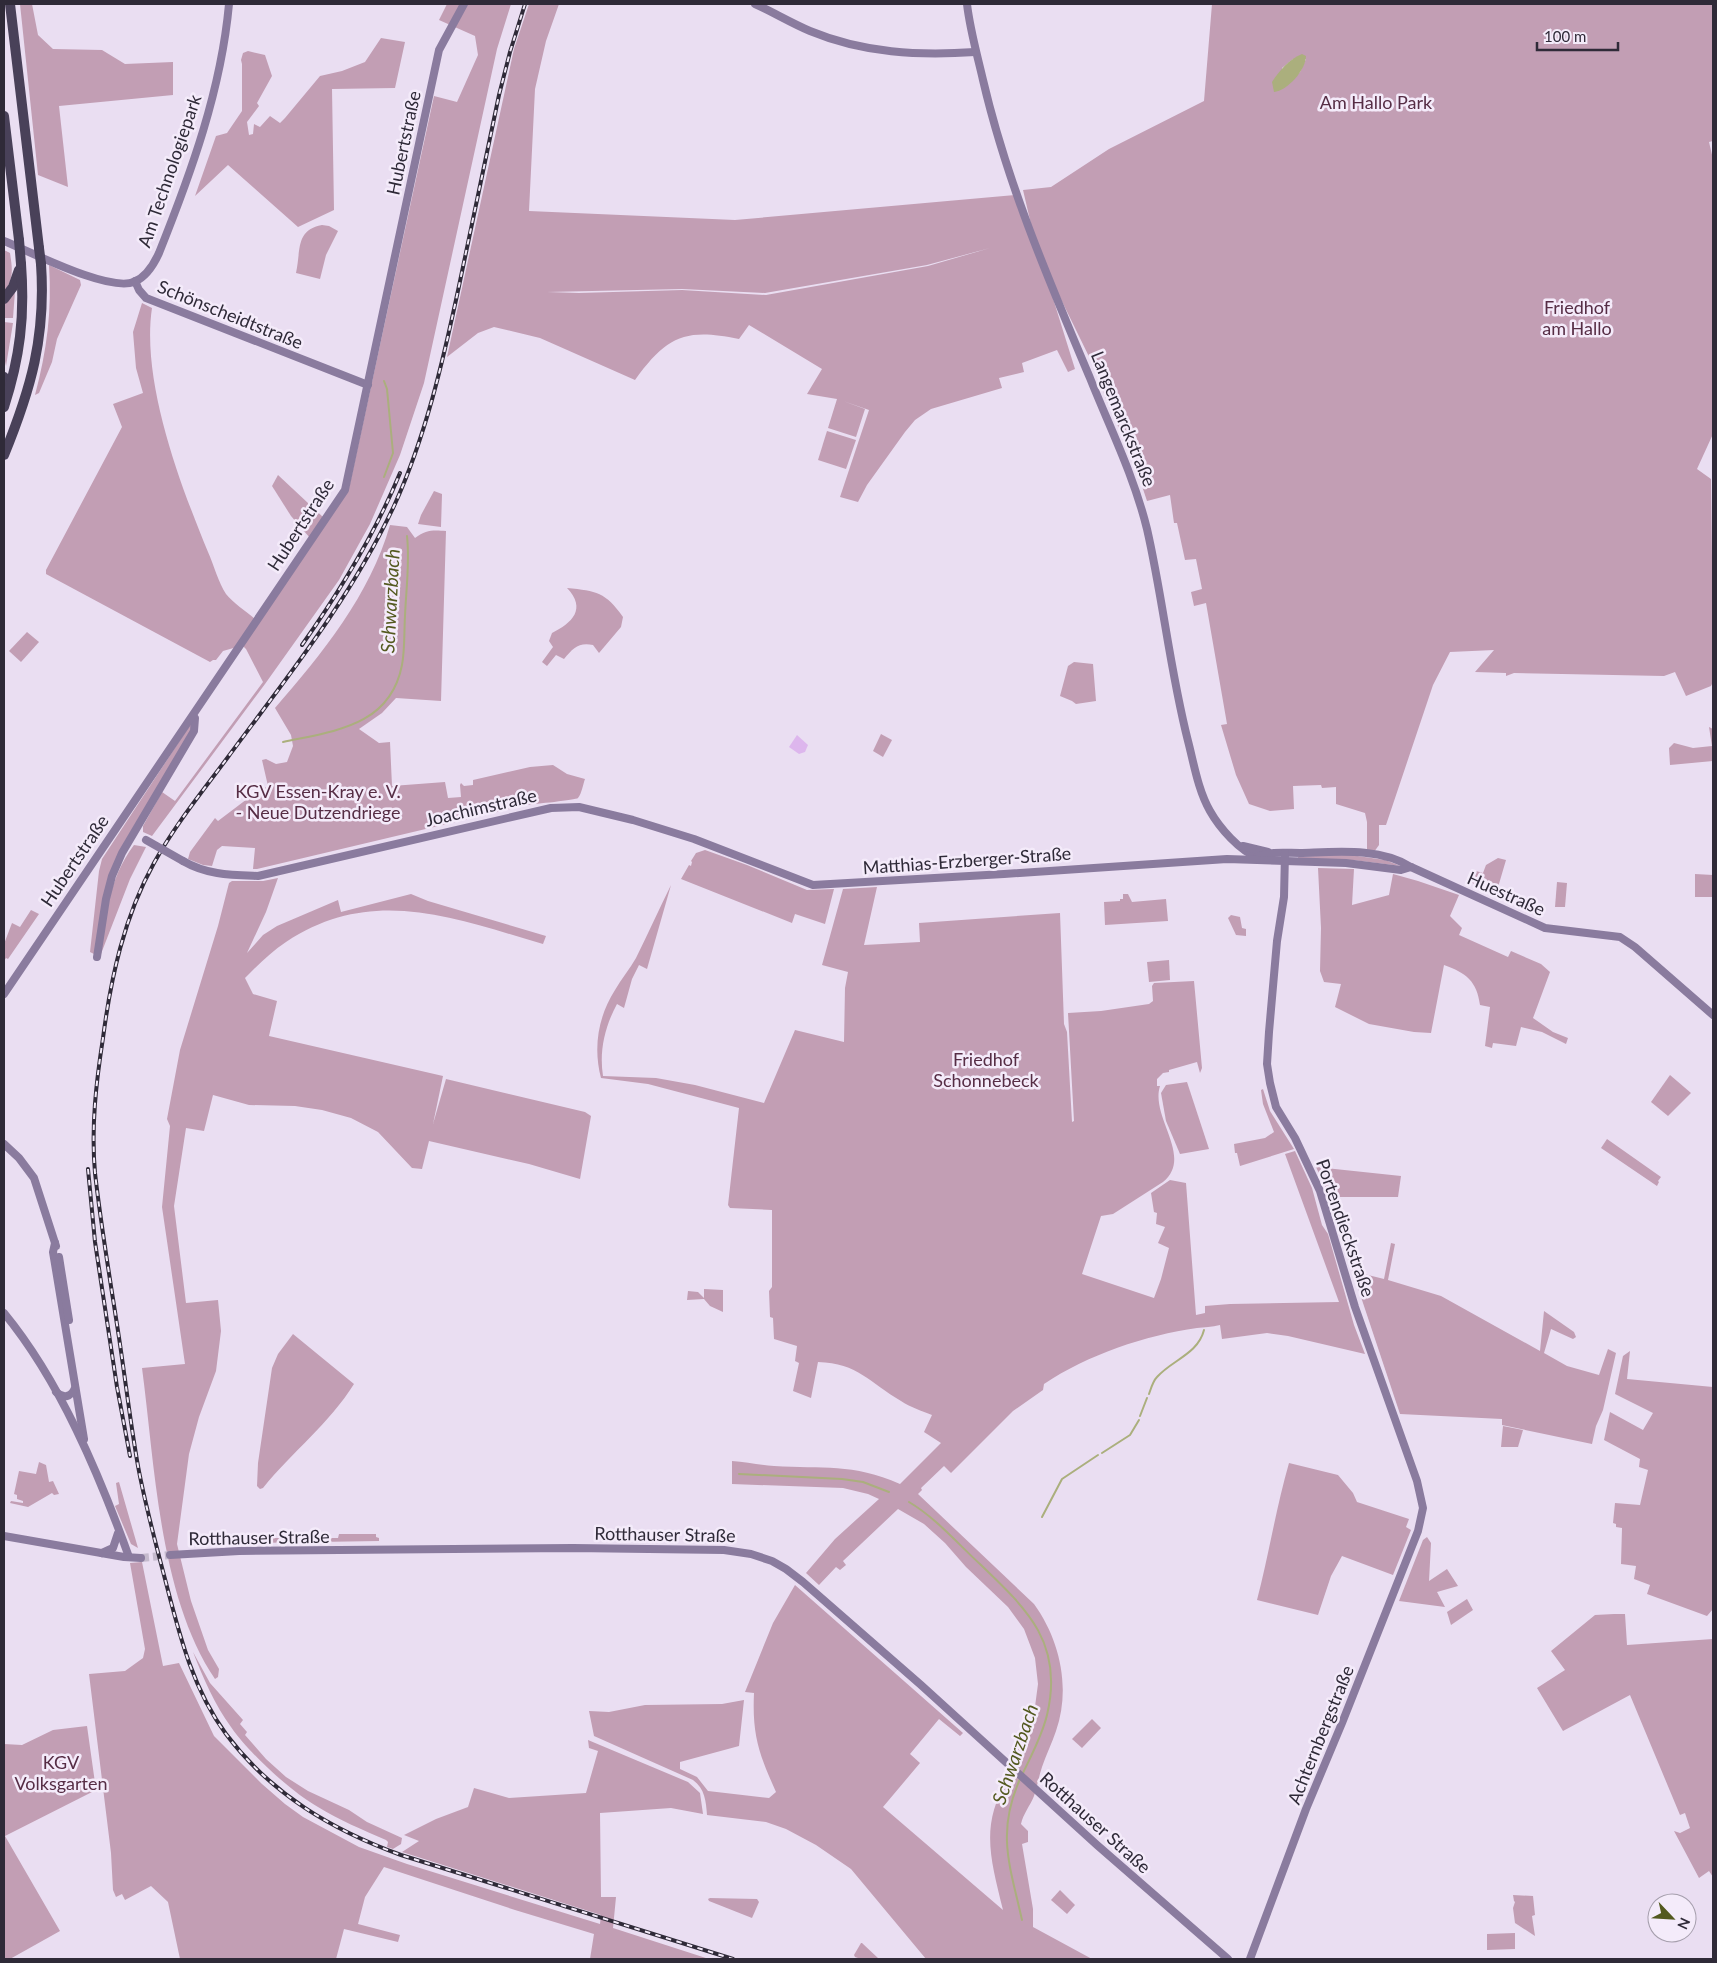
<svg xmlns="http://www.w3.org/2000/svg" width="1717" height="1963" viewBox="0 0 1717 1963" font-family="Lato,sans-serif">
	<rect width="100%" height="100%" fill="#eadef2"/>
	<g fill="#c29eb4" fill-rule="evenodd">
		<path d="M20,4H32L38,35L53,49L102,50L125,64L173,62V95L59,106L68,187L38,175Z"/>
		<path d="M447,4H511L497,49L424,383L400,455L370,524L339,580L265,684L152,836L143,832V826L162,792L175,801L263,682L246,649L241,644L349,488L434,96L457,102L478,55L475,36L439,20Z"/>
		<path d="M529,4H559L546,41L535,89L529,211L735,220L1015,195L1037,247L1075,369L1068,372L1057,350L1022,363L1024,372L999,378L1002,388L931,409L915,420L905,432L867,485L858,502L840,497L869,410L843,401L865,409L856,437L828,428L837,399L807,394L822,369L749,325L739,339C685,328 667,336 635,380L540,338L494,327L478,333L447,357L514,49ZM990,248L928,266L766,295L682,290L579,293L547,292L682,289L765,293L927,265Z"/>
		<path d="M1212,4H1713V141L1709,142L1713,159V434L1697,469L1711,479L1713,636L1712,647L1713,682L1711,686L1686,696L1675,672L1664,676L1514,673L1506,676V673L1475,672L1494,650L1450,652L1433,685L1386,825H1379V845L1374,852L1367,851V822L1365,813L1336,804V787L1322,788L1321,785L1293,786L1294,809L1270,811L1249,804L1236,775L1221,725L1227,724L1206,603L1194,606L1191,592L1202,589L1196,559L1185,560L1177,523H1174L1170,495L1147,501L1135,465L1100,385L1101,381L1097,373L1054,285L1034,237L1023,190L1051,187L1109,149L1204,101ZM1293,59H1306L1300,72L1285,87L1282,68Z"/>
		<path d="M381,38L405,42L395,88L332,89L334,210L298,227L228,165L195,196L216,136L227,133L242,111V64L241,60L243,53L248,51L265,55L272,76L257,103L259,106L247,122L249,135L253,134L254,124L260,127L270,116L280,123L285,118L320,76L342,71L365,62Z"/>
		<path d="M322,225L329,226L338,231L326,255L320,279L296,273C301,251 295,230 322,225Z"/>
		<path d="M4,250L10,253C13,273 13,277 4,294Z"/>
		<path d="M49,265L80,280L81,285L57,339L52,362L39,393L35,395C47,350 52,311 49,265Z"/>
		<path d="M15,291L13,318H4V303Z"/>
		<path d="M142,303L152,308C141,381 180,484 208,552C213,563 219,584 226,594C233,603 246,611 255,619L237,647L223,651L216,660H213L210,662L46,574V570L122,427L113,404L143,393L136,368L133,332Z"/>
		<path d="M4,322L13,323L6,366L4,357Z"/>
		<path d="M827,431L856,440L846,469L818,460Z"/>
		<path d="M278,475L324,518L310,538L291,516L272,486Z"/>
		<path d="M434,491L442,494L441,527L418,524L421,515Z"/>
		<path d="M390,525L407,527L415,538C426,530 432,530 446,531L441,701L396,698L382,713L359,729L379,743L390,742L392,786L445,782L448,798L461,797L460,785L461,783L464,786L473,785V780L530,767L553,765L567,774L585,779C583,784 582,793 578,798C576,800 534,804 527,805L257,869H253L255,848L222,846L217,850L212,866L203,865L188,859L190,852L215,818L218,821L251,796L268,786L262,760L266,759L276,764L287,762L293,746L291,735L275,708C322,654 370,595 390,525Z"/>
		<path d="M567,588C597,591 605,592 623,617L621,627L599,653L593,645C579,642 573,648 564,659L556,655L547,666L542,662L553,647L549,641L552,633C572,623 587,609 567,588Z"/>
		<path d="M27,632L39,642L21,662L9,651Z"/>
		<path d="M1074,662L1093,664L1096,701L1076,704L1072,701L1060,696L1068,666Z"/>
		<path d="M192,722V730L125,841L94,954L90,952L99,871L102,859Z"/>
		<path d="M1709,727L1713,729V761L1670,765L1669,748L1674,743L1693,748L1712,746Z"/>
		<path d="M881,734L892,740L883,757L873,751Z"/>
		<path d="M134,845L146,847L130,879L99,959C105,918 108,880 134,845Z"/>
		<path d="M705,850L747,865L807,890L834,889L825,924L795,914L792,923L681,879L689,865L691,866L692,862L691,861L696,853Z"/>
		<path d="M1344,854L1385,860L1401,866L1353,860L1298,859V857Z"/>
		<path d="M1498,858L1506,860L1496,894L1466,880L1475,875L1476,871L1483,873L1486,865Z"/>
		<path d="M1318,868L1354,869L1352,905L1389,895L1393,874L1418,881L1459,895L1450,916L1462,928L1459,935L1508,957L1511,951L1541,964L1550,972L1533,1018L1553,1032L1568,1038L1566,1044L1542,1032L1521,1027L1516,1046L1493,1043L1492,1048L1485,1046L1490,1007L1480,1005C1477,981 1466,973 1444,965L1431,1033L1414,1032L1369,1024L1335,1007L1341,984L1324,982L1320,971L1321,928Z"/>
		<path d="M1695,874L1713,875V897H1695Z"/>
		<path d="M278,878L266,912L247,953L263,935L277,926L338,900L341,912L411,894L428,901L546,936L543,944C454,918 372,885 286,942C271,952 258,965 245,978L253,994L277,1001L269,1036L443,1076L433,1124L446,1079L585,1112L591,1116L580,1179L529,1164L429,1141L422,1169L412,1168L378,1132L351,1118L322,1110L295,1106L249,1105L213,1095L204,1131L186,1128L174,1206L186,1303L218,1300L221,1331L216,1371L199,1417L189,1454L177,1544L191,1601L208,1650L219,1669L218,1677L215,1679C159,1596 155,1465 142,1368L185,1364L162,1207L170,1126L167,1119L180,1050L218,926L229,883L232,881H263Z"/>
		<path d="M1557,882L1567,883L1565,907H1555Z"/>
		<path d="M671,885L647,969L639,965L632,979L624,1008L617,1004C605,1026 599,1051 603,1076L656,1078L695,1085L764,1103L795,1030L844,1042L845,988L848,972L822,965L843,889L877,887L864,945L920,942L919,923L1060,913L1064,1024L1067,1032L1072,1122L1074,1121L1068,1013L1101,1011L1149,1004L1153,1001L1152,986L1154,983L1194,981L1202,1068L1200,1073L1197,1062L1169,1070V1072L1163,1073L1157,1079V1086H1160C1150,1117 1194,1157 1163,1182L1113,1214L1101,1216L1082,1274L1154,1298L1161,1279L1169,1248L1158,1243L1165,1227L1156,1224L1157,1213L1154,1212L1151,1193L1170,1180L1186,1183L1196,1315L1205,1313V1306L1230,1304L1339,1302L1285,1154L1295,1151L1312,1188L1322,1225L1328,1234L1354,1325L1365,1354L1288,1336L1267,1333L1222,1339L1220,1325C1212,1327 1204,1327 1197,1328C1146,1335 1087,1355 1044,1384L1043,1390L1013,1411L951,1473L944,1466L921,1488L922,1490L918,1494L1034,1604C1060,1640 1071,1688 1056,1731C1052,1743 1046,1755 1042,1767C1039,1776 1037,1787 1034,1796C1030,1806 1023,1814 1021,1824L1028,1831V1842L1022,1844L1033,1909V1927L1092,1959H926L851,1869L816,1845L786,1829L766,1822L707,1815C706,1801 705,1789 693,1780L594,1736L589,1711L609,1712L645,1705L722,1704L744,1700L739,1746L680,1762V1769L697,1777L708,1791L769,1798L776,1792C759,1754 752,1735 754,1693L745,1692L773,1623L795,1585L963,1733L960,1736L939,1719L910,1754L920,1763L883,1807L1003,1910C989,1853 979,1821 1014,1769L1009,1764L1034,1714L1038,1684L1035,1658L1024,1629L1008,1607L966,1567L945,1543L924,1524L898,1509L843,1561L846,1565L840,1570L836,1567L819,1585L806,1573L835,1539L879,1499L868,1494L843,1488L732,1484V1461C746,1462 760,1465 774,1466C823,1469 852,1463 900,1484L941,1443L924,1432L932,1415C922,1411 910,1407 901,1401C870,1383 858,1363 818,1362L811,1398L793,1391L799,1363L795,1361L797,1346L774,1339L773,1318L770,1317L769,1291L772,1287V1210L730,1208L728,1205L739,1108L648,1084L601,1078C593,1047 598,1017 615,990C621,979 630,969 636,958C648,934 659,909 671,885Z"/>
		<path d="M1123,894H1128L1132,902L1166,899L1168,921L1105,925L1104,902L1120,901V899H1123Z"/>
		<path d="M31,910L39,914L8,959L6,958L4,961V944L12,923L20,927Z"/>
		<path d="M1231,915L1240,917L1242,928L1246,929V936L1236,935L1228,918Z"/>
		<path d="M1169,960L1170,980L1149,982L1147,962Z"/>
		<path d="M1670,1075L1691,1093L1668,1116L1651,1102Z"/>
		<path d="M1187,1082L1209,1149L1180,1154L1166,1121L1161,1093L1166,1085Z"/>
		<path d="M1263,1089L1270,1111L1294,1149L1240,1166L1237,1153H1235L1234,1144L1265,1138L1274,1132L1263,1104L1261,1090Z"/>
		<path d="M1607,1139L1661,1177L1658,1181L1659,1182L1657,1186L1601,1148Z"/>
		<path d="M1316,1167L1401,1176L1398,1197H1339L1338,1206L1348,1235L1339,1232L1329,1195Z"/>
		<path d="M1391,1243L1395,1244L1388,1280L1441,1296L1540,1351L1544,1311L1574,1332L1576,1337L1573,1339L1551,1329L1544,1353L1567,1366L1599,1375L1608,1349L1616,1353L1603,1410L1596,1426L1592,1444L1502,1425V1419L1400,1414L1346,1252L1348,1247H1352L1360,1273L1384,1279Z"/>
		<path d="M704,1289L723,1290V1312L710,1306L704,1299L687,1300L688,1291L698,1292L704,1298Z"/>
		<path d="M293,1334L354,1384C329,1424 292,1452 263,1488L260,1489L257,1486L258,1463L272,1368L278,1354Z"/>
		<path d="M1630,1351L1627,1379L1713,1387V1609L1707,1616L1647,1594L1650,1585L1634,1579L1636,1566L1621,1564L1622,1528L1616,1527V1524L1613,1523L1615,1503L1640,1505L1648,1470L1639,1467L1640,1459L1604,1440L1610,1412L1643,1430L1653,1413L1615,1394L1623,1356Z"/>
		<path d="M1503,1426L1523,1430L1518,1447H1501Z"/>
		<path d="M39,1462L46,1465L49,1482L53,1481L59,1494L54,1495L52,1493L28,1507L10,1503L11,1501L23,1503V1501L17,1499V1495L14,1494L19,1471L36,1474Z"/>
		<path d="M1289,1463L1338,1475L1353,1493L1357,1502L1409,1519L1406,1527L1411,1530L1393,1575L1342,1556L1331,1576L1318,1615L1257,1600C1269,1554 1276,1508 1289,1463Z"/>
		<path d="M119,1482L138,1548L131,1544L115,1506L119,1504L116,1483Z"/>
		<path d="M250,1534L258,1538H338L339,1534H376V1537L379,1538V1541L254,1543L249,1540Z"/>
		<path d="M1427,1537L1431,1543L1429,1581L1447,1569L1458,1586L1437,1592L1445,1607L1399,1601L1423,1540Z"/>
		<path d="M142,1562L163,1666L179,1663L214,1736L262,1784L285,1804L303,1817L359,1847L407,1864L600,1924L601,1915L402,1852L419,1841L404,1835L436,1819L468,1807L474,1788L509,1798L586,1793L598,1751L589,1748L588,1740L688,1782L700,1793L703,1814L671,1808L600,1813L601,1897H616L613,1928L709,1959H590L594,1934L515,1910L384,1867L365,1897L358,1924L400,1935L398,1942L344,1929L336,1959H180L168,1902L151,1886L125,1900L122,1894L116,1897L113,1890L111,1853L89,1674L125,1671L143,1658L145,1649L130,1563Z"/>
		<path d="M1467,1599L1473,1610L1451,1625L1447,1612Z"/>
		<path d="M1614,1614H1625L1627,1645L1713,1639V1877L1709,1871L1699,1878L1674,1831L1680,1833L1690,1828L1685,1813L1680,1815L1630,1695L1563,1731L1537,1688L1565,1670L1551,1651L1595,1615Z"/>
		<path d="M193,1652L210,1683L243,1720L240,1724L247,1732L245,1735L266,1759L286,1777L308,1791L349,1810L367,1822L402,1838L401,1844L393,1849L387,1847L388,1842L386,1840C363,1830 339,1820 318,1807C290,1791 249,1753 231,1727C215,1705 203,1678 193,1652Z"/>
		<path d="M1092,1719L1101,1728L1082,1748L1072,1739Z"/>
		<path d="M87,1726L96,1790L5,1836L60,1931L10,1959H4V1744L22,1745L53,1730Z"/>
		<path d="M1060,1890L1075,1905L1067,1914L1051,1900Z"/>
		<path d="M1513,1895L1533,1896L1535,1915L1532,1916L1535,1936L1515,1923L1513,1908L1515,1902L1514,1901Z"/>
		<path d="M710,1898L757,1899L759,1902L752,1918L709,1901L708,1899Z"/>
		<path d="M1515,1933V1949L1487,1950V1934Z"/>
		<path d="M861,1943H862L879,1959H861L855,1957L854,1955Z"/>
	</g>
	<path fill="#ddb6ed" d="M797,735L808,745L805,752L799,754L789,747Z"/>
	<path fill="#abaf7d" d="M1302,54L1306,56C1306,70 1287,91 1274,92L1272,82C1279,71 1289,59 1302,54Z"/>
	<g fill="none" stroke-linecap="round" stroke-linejoin="round">
		<g stroke="#abaf7d" stroke-width="2">
			<path d="M384,381L387,389L393,453L384,477"/>
			<path d="M283,742C333,731 390,727 402,665C405,649 404,632 405,616C406,590 410,562 407,536"/>
			<path d="M1149,1394C1151,1388 1153,1381 1157,1377C1172,1360 1198,1354 1204,1330"/>
			<path d="M1140,1416L1147,1398"/>
			<path d="M1102,1453L1130,1435L1139,1420"/>
			<path d="M739,1474L842,1479L863,1482L889,1492"/>
			<path d="M909,1502C936,1518 958,1544 981,1565C1028,1610 1064,1644 1047,1715C1042,1736 1031,1756 1022,1775"/>
			<path d="M1042,1517L1062,1479L1098,1455"/>
			<path d="M1020,1779C996,1833 1010,1866 1022,1920"/>
		</g>
		<path stroke="#c5bacd" stroke-width="8" stroke-dasharray="8 4" stroke-linecap="butt" d="M141,1558L170,1555"/>
		<g stroke="#8a7b9e" stroke-width="8">
			<path d="M755,4C773,12 791,23 810,31C863,53 919,56 975,52"/>
			<path d="M967,4C970,30 977,54 983,80C1007,183 1049,281 1090,378C1110,428 1134,476 1147,529C1163,599 1170,671 1188,741C1194,764 1198,790 1210,811C1219,827 1240,852 1259,858"/>
			<path d="M4,241C31,252 108,292 134,282C146,277 154,264 159,253C191,173 221,91 229,4"/>
			<path d="M135,281L139,290L146,298L368,385"/>
			<path d="M1243,846L1268,852"/>
			<path d="M1257,857C1271,851 1285,853 1300,853C1335,852 1380,847 1411,867L1545,928L1620,937L1635,947L1713,1015"/>
			<path d="M183,861C207,875 231,875 258,876L551,808L579,807L633,820L694,839L813,885L1004,874L1227,859L1346,863L1401,870L1411,867"/>
			<path d="M97,957L106,899L112,876L122,853L194,731L195,718L193,716"/>
			<path d="M4,994L345,490L439,50L464,4"/>
			<path d="M4,1144L19,1158L34,1178L56,1246"/>
			<path d="M55,1243L53,1252L84,1439"/>
			<path d="M59,1257L69,1320"/>
			<path d="M4,1313C60,1381 99,1474 129,1557"/>
			<path d="M56,1392C64,1399 71,1397 75,1388"/>
			<path d="M4,1536L124,1557L141,1558"/>
			<path d="M102,1553L113,1548L118,1533"/>
			<path d="M170,1555L239,1551L573,1548L724,1550L751,1554L772,1561L786,1569L803,1582L921,1685L1097,1845L1228,1959"/>
			<path d="M1250,1959L1306,1809L1342,1723L1418,1531L1423,1508L1417,1481L1355,1307L1320,1191L1295,1138L1276,1107L1270,1083L1267,1064L1269,1032L1277,941L1284,897L1285,853"/>
		</g>
		<g stroke="#494159" stroke-width="10">
			<path d="M10,4L39,248"/>
			<path d="M4,116L19,240"/>
			<path d="M4,299L13,287L19,270"/>
			<path d="M4,377V389"/>
			<path d="M4,407C20,357 25,317 21,264"/>
			<path d="M4,455C31,389 46,337 41,264"/>
		</g>
		<g stroke="#2f2a38" stroke-width="4">
			<g id="rail">
				<path d="M525,4L510,52L499,95C486,159 472,222 459,286C443,361 426,436 394,506C351,598 288,676 228,757C202,792 175,825 154,863C124,917 111,977 103,1038C96,1083 91,1127 95,1173C101,1226 110,1279 118,1331C125,1376 130,1421 138,1466C145,1504 155,1541 165,1579C179,1633 192,1688 226,1734C271,1794 332,1830 401,1855L733,1959"/>
				<path d="M302,645C340,591 375,534 400,473"/>
				<path d="M88,1169L95,1242L117,1387L130,1456"/>
			</g>
		</g>
		<use href="#rail" stroke="#f4ebfa" stroke-width="2" stroke-dasharray="5.5" stroke-linecap="butt"/>
		<path stroke="#8a7b9e" stroke-width="8" d="M146,840L183,861"/>
		<g stroke="#494159" stroke-width="10">
			<path d="M19,240L21,264"/>
			<path d="M39,248L41,264"/>
		</g>
	</g>
	<g text-anchor="middle" stroke-width="5" stroke-linejoin="round" paint-order="stroke">
		<g font-size="18" fill="#562d45" stroke="#f4ebfa">
			<text x="1376" y="109">Am Hallo Park</text>
			<text x="1577" y="314">Friedhof<tspan x="1577" dy="21">am Hallo</tspan></text>
			<text x="318" y="798">KGV Essen-Kray e. V.<tspan x="318" dy="21">- Neue Dutzendriege</tspan></text>
			<text x="986" y="1066">Friedhof<tspan x="986" dy="21">Schonnebeck</tspan></text>
			<text x="61" y="1769">KGV<tspan x="61" dy="21">Volksgarten</tspan></text>
		</g>
		<g font-size="18" fill="#2f2a38" stroke="#f4ebfa">
			<text transform="translate(404 143) rotate(-78)" y="6">Hubertstraße</text>
			<text transform="translate(170 171) rotate(-71)" y="6">Am Technologiepark</text>
			<text transform="translate(230 315) rotate(22)" y="6">Schönscheidtstraße</text>
			<text transform="translate(1123 419) rotate(68)" y="6">Langemarckstraße</text>
			<text transform="translate(301 525) rotate(-57)" y="6">Hubertstraße</text>
			<text transform="translate(481 808) rotate(-13)" y="6">Joachimstraße</text>
			<text transform="translate(75 861) rotate(-56)" y="6">Hubertstraße</text>
			<text transform="translate(967 861) rotate(-4)" y="6">Matthias-Erzberger-Straße</text>
			<text transform="translate(1506 894) rotate(24)" y="6">Huestraße</text>
			<text transform="translate(1345 1228) rotate(71)" y="6">Portendieckstraße</text>
			<text transform="translate(665 1535) rotate(1)" y="6">Rotthauser Straße</text>
			<text transform="translate(259 1538) rotate(-1)" y="6">Rotthauser Straße</text>
			<text transform="translate(1321 1735) rotate(-68)" y="6">Achternbergstraße</text>
			<text transform="translate(1095 1823) rotate(42)" y="6">Rotthauser Straße</text>
		</g>
		<g font-size="19" font-style="italic" fill="#53591f" stroke="#f4ebfa">
			<text transform="translate(390 601) rotate(-87)" y="7">Schwarzbach</text>
			<text transform="translate(1015 1754) rotate(-71)" y="7">Schwarzbach</text>
		</g>
	</g>
	<rect width="1717" height="1963" fill="none" stroke="#2f2a38" stroke-width="10"/>
	<g transform="translate(1672 1918) rotate(115)"><circle r="24" fill="#f4ebfa" stroke="#a59eac"/>
	<path d="M0-4L9 19L0 12L-9 19Z" fill="#53591f"/>
	<text y="-8" font-size="14" font-weight="bold" text-anchor="middle" fill="#2f2a38">N</text>
	</g>
	<path d="M1537 42v8h81v-8" fill="none" stroke="#2f2a38" stroke-width="2.5"/>
	<text x="1544" y="42" font-size="15" fill="#2f2a38" stroke="#f4ebfa" stroke-width="4" paint-order="stroke">100 m</text>
</svg>
